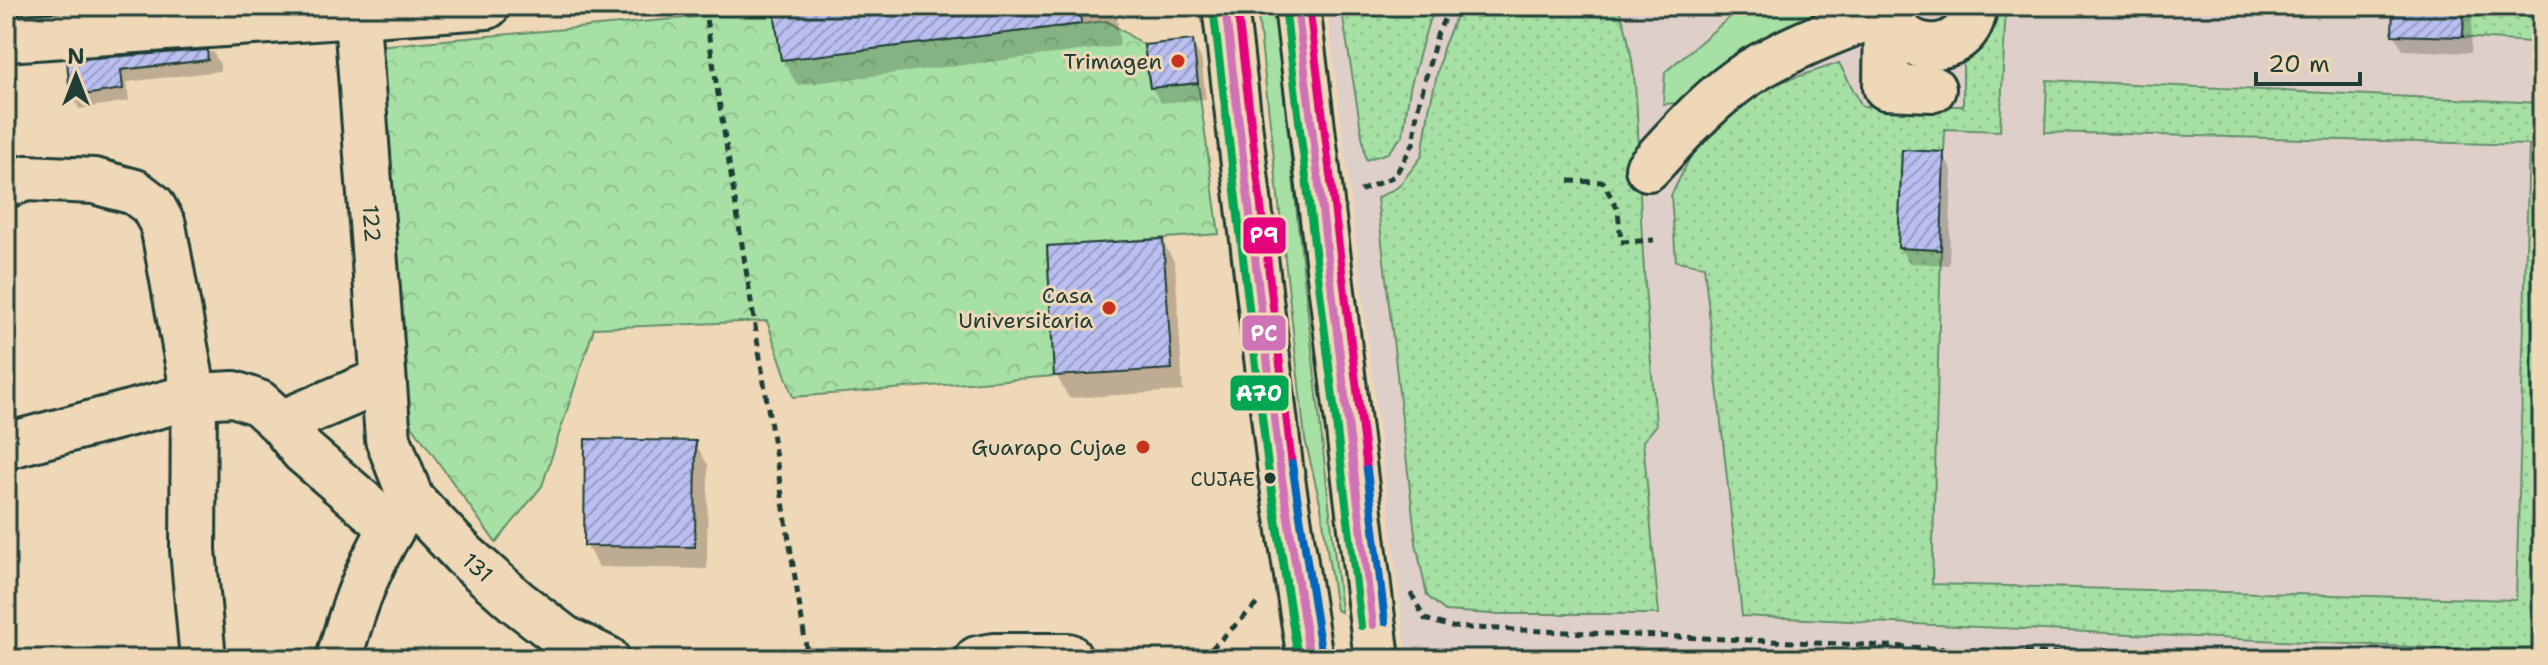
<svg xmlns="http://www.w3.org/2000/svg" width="2548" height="665" viewBox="0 0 2548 665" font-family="'Shantell Sans',sans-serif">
	<defs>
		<pattern id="forest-crowns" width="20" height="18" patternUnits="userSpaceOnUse" patternTransform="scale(2)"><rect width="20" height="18" fill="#a7e0a4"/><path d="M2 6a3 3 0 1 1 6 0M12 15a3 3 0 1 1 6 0" fill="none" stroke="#8fc18e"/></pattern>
		<pattern id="garden-dots" width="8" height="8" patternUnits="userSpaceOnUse" patternTransform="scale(2)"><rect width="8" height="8" fill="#a7e0a4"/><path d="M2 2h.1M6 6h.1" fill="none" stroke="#8fc18e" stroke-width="1.8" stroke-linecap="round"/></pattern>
		<pattern id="building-hatch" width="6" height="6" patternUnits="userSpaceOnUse" patternTransform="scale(2)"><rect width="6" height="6" fill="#babff1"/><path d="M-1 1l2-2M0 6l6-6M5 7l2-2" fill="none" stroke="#979cc4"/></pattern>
	</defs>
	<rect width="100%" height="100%" fill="#eed8b7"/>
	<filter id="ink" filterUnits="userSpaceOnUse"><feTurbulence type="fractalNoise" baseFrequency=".0125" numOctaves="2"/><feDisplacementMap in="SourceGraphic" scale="16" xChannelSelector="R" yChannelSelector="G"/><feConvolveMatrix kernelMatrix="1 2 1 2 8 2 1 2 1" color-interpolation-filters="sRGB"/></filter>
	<g filter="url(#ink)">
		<path fill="#ded0c8" d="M1327,6H2542V659H1407Z"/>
		<g fill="#a7e0a4" stroke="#638e6c" stroke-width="2">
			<path d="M1257,6H1274L1341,612L1336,610L1321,507L1305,439Z"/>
			<path d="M1743,6H1866L1789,24L1744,48L1680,103L1663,104L1665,72Z"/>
		</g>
		<path fill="url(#forest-crowns)" stroke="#638e6c" stroke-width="2" d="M774,10L781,60L1107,21L1144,45L1150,88L1198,83L1219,234L1047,247L1054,376L793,397L767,321L594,328L542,486L496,543L406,417L378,46Z"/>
		<g fill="url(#garden-dots)" stroke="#638e6c" stroke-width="2">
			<path d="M1341,6H1437L1427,27L1410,88L1403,135L1388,153L1366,160Z"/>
			<path d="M1460,6H1617C1641,53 1638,162 1641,218C1644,288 1651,357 1656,426L1643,441L1659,614H1492L1445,611L1427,596L1416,543L1377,198L1398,187L1422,156L1429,110L1443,48Z"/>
			<path d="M1986,6H2006L2000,131L1945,129L1944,152L1902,151L1898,248L1941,250L1932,584L2516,600L2529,145L2045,132L2047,80L2542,103V653L1742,616L1704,266L1676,261L1671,196L1695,147L1727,107L1760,89L1839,63L1862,106H1963V63L1979,39Z"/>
			<path d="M2464,6H2542V43L2463,37Z"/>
		</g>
		<g fill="#0003">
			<path d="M34,6H100L66,7V13L38,14Z"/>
			<path d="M824,6H1116L1120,46L797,85L783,60Z"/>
			<path d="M2395,6H2473L2471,53L2403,50L2394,34Z"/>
			<path d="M1192,42L1201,58L1206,99L1161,103L1152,88Z"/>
			<path d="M213,52L220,64V71L127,82L129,101L79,109L72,96L69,62Z"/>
			<path d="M1943,154L1952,170L1949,265L1909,263L1900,248Z"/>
			<path d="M1162,241L1175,263L1183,391L1069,398L1056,375Z"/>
			<path d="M695,443L708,465L707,569L599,567L586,545Z"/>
		</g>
		<g fill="url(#building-hatch)" stroke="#1f3d34" stroke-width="2">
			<path d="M807,6H1080L1081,24L781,60L774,10Z"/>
			<path d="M2393,6H2464L2463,37L2392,35Z"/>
			<path d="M1193,40L1198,83L1150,88L1144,45Z"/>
			<path d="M207,50L208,60L121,70L123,89L70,97L67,60Z"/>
			<path d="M1902,150L1944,152L1941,250L1898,248Z"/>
			<path d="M1163,239L1172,369L1054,376L1047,246Z"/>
			<path d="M585,439L696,441L695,547L584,546Z"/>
		</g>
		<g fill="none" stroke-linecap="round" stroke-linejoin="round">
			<g stroke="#1f3d34" stroke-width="50">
				<g id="minor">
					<path id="s1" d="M356,6L388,439L411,499L464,555L517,602L564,638L607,659"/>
					<path d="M1887,6C1895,60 1971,59 1974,6"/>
					<path d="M6,39L487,6"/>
					<path d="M1648,168C1680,133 1712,96 1752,71C1794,45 1842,28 1887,10L1886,87L1933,89"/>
					<path d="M6,185L27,178L94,181L135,192L152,205L163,225L194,396L193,550L203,659"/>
					<path d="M281,423L383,380"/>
					<path d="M6,446L194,396L234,394L259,403L281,423L303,451L391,527"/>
					<path d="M339,659C355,600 372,555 407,505"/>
					<path d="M977,659L994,656H1068L1070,659"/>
				</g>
			</g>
			<g stroke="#1f3d34" stroke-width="50">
				<g id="highway">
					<path d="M1225,6L1280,466L1310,659"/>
					<path d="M1297,6L1377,659"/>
				</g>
			</g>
			<g stroke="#1f3d34" stroke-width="5" stroke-dasharray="8 6" stroke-linecap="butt">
				<path d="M704,6L808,659"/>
				<path d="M1150,6H1151"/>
				<path d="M1569,181L1603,182L1618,210L1621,242L1654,240"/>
				<path d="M1360,191L1395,176L1414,142L1417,111L1437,35L1450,6"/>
				<path d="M1411,593L1425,619L1452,627L2181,659"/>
				<path d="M1201,659L1260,601"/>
			</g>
			<use href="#minor" stroke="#eed8b7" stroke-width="44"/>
			<use href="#highway" stroke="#eed8b7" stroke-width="44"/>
			<g stroke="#eed8b7" stroke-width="14">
				<g id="bus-1">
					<path d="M1225,6L1280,466L1310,659"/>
					<path d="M1297,6L1373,625"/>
				</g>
			</g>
			<g stroke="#eed8b7" stroke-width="14">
				<g id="bus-2">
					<path d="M1213,7L1268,467L1298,659"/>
					<path d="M1285,7L1361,626"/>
				</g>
			</g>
			<g stroke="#eed8b7" stroke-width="14">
				<g id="bus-3">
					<path d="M1237,6L1292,465"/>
					<path d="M1309,6L1367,470"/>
				</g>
			</g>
			<g stroke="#eed8b7" stroke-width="14">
				<g id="bus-4">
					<path d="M1292,464L1322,657"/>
					<path d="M1367,470L1385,622"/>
				</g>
			</g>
			<use href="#bus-1" stroke="#cf73b6" stroke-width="8"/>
			<use href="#bus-2" stroke="#00a651" stroke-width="8"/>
			<use href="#bus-3" stroke="#e5007d" stroke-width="8"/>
			<use href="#bus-4" stroke="#0065bd" stroke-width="8"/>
		</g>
	</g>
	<g fill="#c8321e" stroke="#eed8b7" stroke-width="3">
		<circle cx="1178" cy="61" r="8"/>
		<circle cx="1109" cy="308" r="8"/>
		<circle cx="1143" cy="447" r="8"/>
	</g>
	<circle fill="#1f3d34" stroke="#eed8b7" stroke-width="3" cx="1270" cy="478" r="7"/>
	<g text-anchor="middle" stroke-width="6" stroke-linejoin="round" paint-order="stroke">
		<g font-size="20" fill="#1f3d34" stroke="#eed8b7" text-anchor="end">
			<text x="1255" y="486">CUJAE</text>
		</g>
		<g font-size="22" fill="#1f3d34" stroke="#eed8b7" text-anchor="end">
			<text x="1162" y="69">Trimagen</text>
			<text x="1093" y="303">Casa<tspan x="1093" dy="25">Universitaria</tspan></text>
			<text x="1127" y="455">Guarapo Cujae</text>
		</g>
		<g font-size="22" fill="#1f3d34" stroke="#eed8b7">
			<text dy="8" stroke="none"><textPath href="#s1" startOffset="218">122</textPath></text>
			<text dy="8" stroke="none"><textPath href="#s1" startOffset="594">131</textPath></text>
		</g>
	</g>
	<g stroke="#eed8b7" stroke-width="3">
		<rect x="1242" y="216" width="45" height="39" rx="8" fill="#e5007d"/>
		<rect x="1241" y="314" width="46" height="38" rx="8" fill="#cf73b6"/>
		<rect x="1229" y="374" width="61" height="38" rx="8" fill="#00a651"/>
	</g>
	<g font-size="22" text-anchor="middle" font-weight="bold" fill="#fff">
		<text x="1264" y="243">P9</text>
		<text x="1264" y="341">PC</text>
		<text x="1259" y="401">A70</text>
	</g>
	<rect width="2548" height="665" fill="none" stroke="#eed8b7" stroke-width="32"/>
	<rect x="16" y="16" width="2516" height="633" fill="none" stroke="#1f3d34" stroke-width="3" filter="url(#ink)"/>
	<g transform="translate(76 76)" stroke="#eed8b7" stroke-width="6" paint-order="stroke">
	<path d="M0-6L14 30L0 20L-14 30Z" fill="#1f3d34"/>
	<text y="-12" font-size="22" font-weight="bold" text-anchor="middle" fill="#1f3d34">N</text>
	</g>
	<path d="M2256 72v12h104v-12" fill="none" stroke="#1f3d34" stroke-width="4"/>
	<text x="2268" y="72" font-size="24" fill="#1f3d34" stroke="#eed8b7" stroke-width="6" paint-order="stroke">20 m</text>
</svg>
